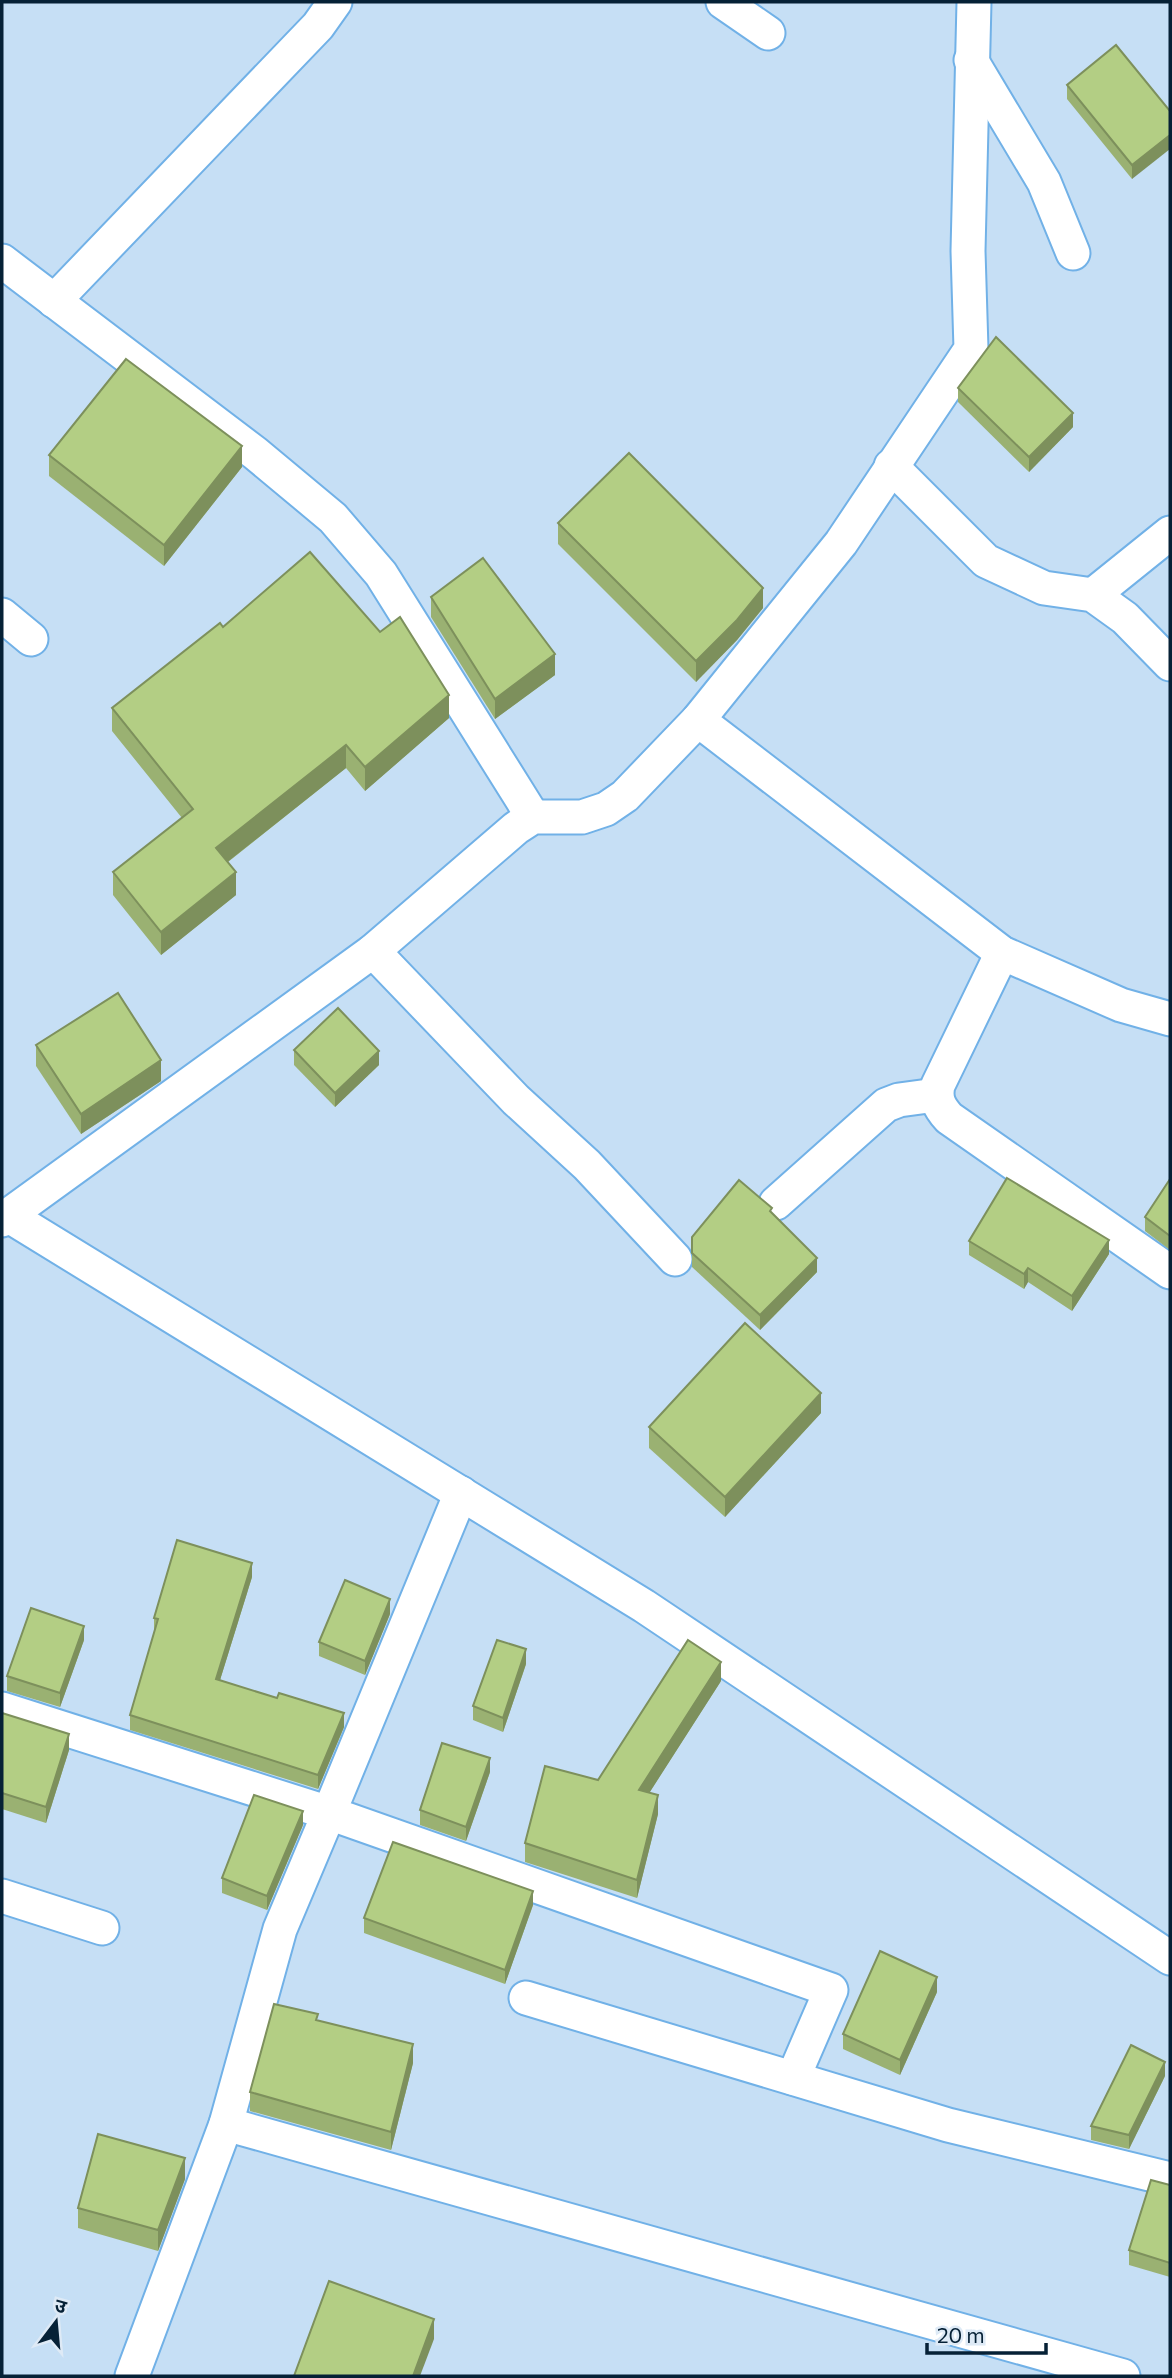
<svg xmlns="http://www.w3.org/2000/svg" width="1172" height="2378" viewBox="0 0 1172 2378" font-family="Commissioner,'Noto Sans Devanagari',sans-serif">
	<rect width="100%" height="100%" fill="#c6dff5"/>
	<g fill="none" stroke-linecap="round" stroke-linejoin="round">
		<g stroke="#71b1e7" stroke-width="37">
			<g id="street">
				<path d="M723,2L768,33"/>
				<path d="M971,60L1044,182L1073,253"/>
				<path d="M2,261L255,453L333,518L381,574L533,817"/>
				<path d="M54,301L318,26L335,2"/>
				<path d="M891,466L986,561L1044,588L1093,595L1125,618L1170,664"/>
				<path d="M1093,595L1170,533"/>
				<path d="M2,615L31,639"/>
				<path d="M698,720L1002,953L1121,1005L1170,1019"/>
				<path d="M373,951L516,1100L587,1165L675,1259"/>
				<path d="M1002,953L938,1085C935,1099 939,1107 949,1118L1170,1272"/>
				<path d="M776,1203L886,1105L899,1100L936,1095"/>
				<path d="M9,1216L644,1606L1170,1958"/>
				<path d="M2,1220L373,951L516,828L533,817H582L606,809L625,796L698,720L841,543L971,349L968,251L974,2"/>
				<path d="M461,1493L329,1813L831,1990L793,2078"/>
				<path d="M2,1709L329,1813L280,1929L226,2124L132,2376"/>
				<path d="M2,1896L102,1928"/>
				<path d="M526,1998L948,2125L1170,2179"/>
				<path d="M226,2124L1123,2376"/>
			</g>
		</g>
		<use href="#street" stroke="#fff" stroke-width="33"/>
	</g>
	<g fill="#9ab172">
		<path d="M1067,85L1170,111L1132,179L1067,99Z"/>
		<path d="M958,388L1073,427L1029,472L958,402Z"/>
		<path d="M49,455L242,467L164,566L49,476Z"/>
		<path d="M558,523L763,608L737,640L696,682L558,544Z"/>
		<path d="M431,597L555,675L495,719L431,617Z"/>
		<path d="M223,627L449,718L365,791L346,768L228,862L236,895L161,955L113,895V872L182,818L112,731V708Z"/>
		<path d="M36,1045L161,1081L81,1134L36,1066Z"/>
		<path d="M294,1050L379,1065L335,1107L294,1065Z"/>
		<path d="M1170,1179V1250L1145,1231V1217Z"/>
		<path d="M772,1213L817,1272L760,1330L692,1267V1237Z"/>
		<path d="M969,1241L1109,1254L1072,1311L1028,1282L1024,1289L969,1255Z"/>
		<path d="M821,1413L725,1517L649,1448V1427Z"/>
		<path d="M252,1577L220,1680L344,1727L318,1789L130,1730V1715L154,1633V1618Z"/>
		<path d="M390,1614L365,1675L319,1656V1642Z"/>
		<path d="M84,1640L60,1707L7,1691V1676Z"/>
		<path d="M526,1664L503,1732L473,1720V1706Z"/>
		<path d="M721,1681L649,1793L658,1814L637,1898L525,1862V1843L598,1780Z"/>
		<path d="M2,1713L69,1750L46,1823L2,1809Z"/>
		<path d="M490,1772L466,1841L420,1825V1810Z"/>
		<path d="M303,1825L267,1910L222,1893V1878Z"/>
		<path d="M533,1905L505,1984L364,1933V1918Z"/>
		<path d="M937,1992L900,2075L843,2049V2034Z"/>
		<path d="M413,2063L391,2150L250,2111V2092Z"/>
		<path d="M1165,2076L1129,2149L1091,2140V2126Z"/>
		<path d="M185,2179L158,2251L78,2228V2208Z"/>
		<path d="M1170,2185V2277L1129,2265V2250Z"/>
	</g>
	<g fill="#7d905c">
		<path d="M1170,135V149L1132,179V165Z"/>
		<path d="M1073,413V427L1029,472V457Z"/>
		<path d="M242,446V467L164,566V545Z"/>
		<path d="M763,588V608L737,640L696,682V661Z"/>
		<path d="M555,654V675L495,719V699Z"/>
		<path d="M449,695V718L365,791V767Z"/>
		<path d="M346,745V768L216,871V848Z"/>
		<path d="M236,872V895L161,955V932Z"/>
		<path d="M379,1051V1065L335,1107V1093Z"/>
		<path d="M161,1060V1081L81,1134V1114Z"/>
		<path d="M1109,1240V1254L1072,1311V1296Z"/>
		<path d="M817,1258V1272L760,1330V1315Z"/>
		<path d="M1028,1268V1282L1024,1289V1274Z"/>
		<path d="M821,1393V1413L725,1517V1497Z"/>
		<path d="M252,1563V1577L216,1693V1679Z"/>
		<path d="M390,1599V1614L365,1675V1661Z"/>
		<path d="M84,1626V1640L60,1707V1693Z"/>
		<path d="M526,1649V1664L503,1732V1718Z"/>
		<path d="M721,1662V1681L639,1809V1790Z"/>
		<path d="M344,1713V1727L318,1789V1775Z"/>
		<path d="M69,1734V1750L46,1823V1807Z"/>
		<path d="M490,1758V1772L466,1841V1827Z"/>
		<path d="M658,1795V1814L637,1898V1880Z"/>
		<path d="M303,1811V1825L267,1910V1896Z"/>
		<path d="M533,1891V1905L505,1984V1970Z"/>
		<path d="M937,1977V1992L900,2075V2060Z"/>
		<path d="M413,2044V2063L391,2150V2132Z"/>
		<path d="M1165,2062V2076L1129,2149V2135Z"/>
		<path d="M185,2158V2179L158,2251V2230Z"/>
		<path d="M434,2319V2339L420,2376H413Z"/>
	</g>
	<g fill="#b3ce84" stroke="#7d905c" stroke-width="2">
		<path d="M1116,45L1170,111V135L1132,165L1067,85Z"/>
		<path d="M996,337L1073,413L1029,457L958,388Z"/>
		<path d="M126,359L242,446L164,545L49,455Z"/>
		<path d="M629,453L763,588L737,620L696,661L558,523Z"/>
		<path d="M310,552L380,632L400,617L449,695L365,767L346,745L216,848L236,872L161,932L113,872L193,809L112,708L220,623L223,627Z"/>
		<path d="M483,558L555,654L495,699L431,597Z"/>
		<path d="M118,993L161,1060L81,1114L36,1045Z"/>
		<path d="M338,1008L379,1051L335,1093L294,1050Z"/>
		<path d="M1007,1178L1109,1240L1072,1296L1028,1268L1024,1274L969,1241Z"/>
		<path d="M1170,1179V1236L1145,1217Z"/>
		<path d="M739,1180L772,1208L770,1211L817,1258L760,1315L692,1253V1237Z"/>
		<path d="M745,1323L821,1393L725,1497L649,1427Z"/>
		<path d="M177,1540L252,1563L216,1679L277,1698L279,1693L344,1713L318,1775L130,1715L158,1619L154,1618Z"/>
		<path d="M345,1580L390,1599L365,1661L319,1642Z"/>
		<path d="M31,1608L84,1626L60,1693L7,1676Z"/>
		<path d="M497,1640L526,1649L503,1718L473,1706Z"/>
		<path d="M688,1640L721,1662L639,1790L658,1795L637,1880L525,1843L545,1766L598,1780Z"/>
		<path d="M2,1713L69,1734L46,1807L2,1793Z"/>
		<path d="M442,1743L490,1758L466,1827L420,1810Z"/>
		<path d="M254,1795L303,1811L267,1896L222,1878Z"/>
		<path d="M393,1842L533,1891L505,1970L364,1918Z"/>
		<path d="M880,1951L937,1977L900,2060L843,2034Z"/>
		<path d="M274,2004L318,2014L316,2020L413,2044L391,2132L250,2092Z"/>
		<path d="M1131,2045L1165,2062L1129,2135L1091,2126Z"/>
		<path d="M98,2134L185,2158L158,2230L78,2208Z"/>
		<path d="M1151,2180L1170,2185V2263L1129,2250Z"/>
		<path d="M329,2281L434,2319L413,2376H294Z"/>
	</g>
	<rect width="1172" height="2378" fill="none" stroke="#062136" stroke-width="7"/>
	<g transform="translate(56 2322) rotate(16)" stroke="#deeaf6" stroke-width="5" paint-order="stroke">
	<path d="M0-5L12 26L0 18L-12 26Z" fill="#062136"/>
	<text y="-10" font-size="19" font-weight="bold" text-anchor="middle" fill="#062136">उ</text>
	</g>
	<path d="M927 2343v10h119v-10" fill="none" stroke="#062136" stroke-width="3.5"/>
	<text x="937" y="2343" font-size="21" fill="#062136" stroke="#deeaf6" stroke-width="5" paint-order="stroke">20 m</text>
</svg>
